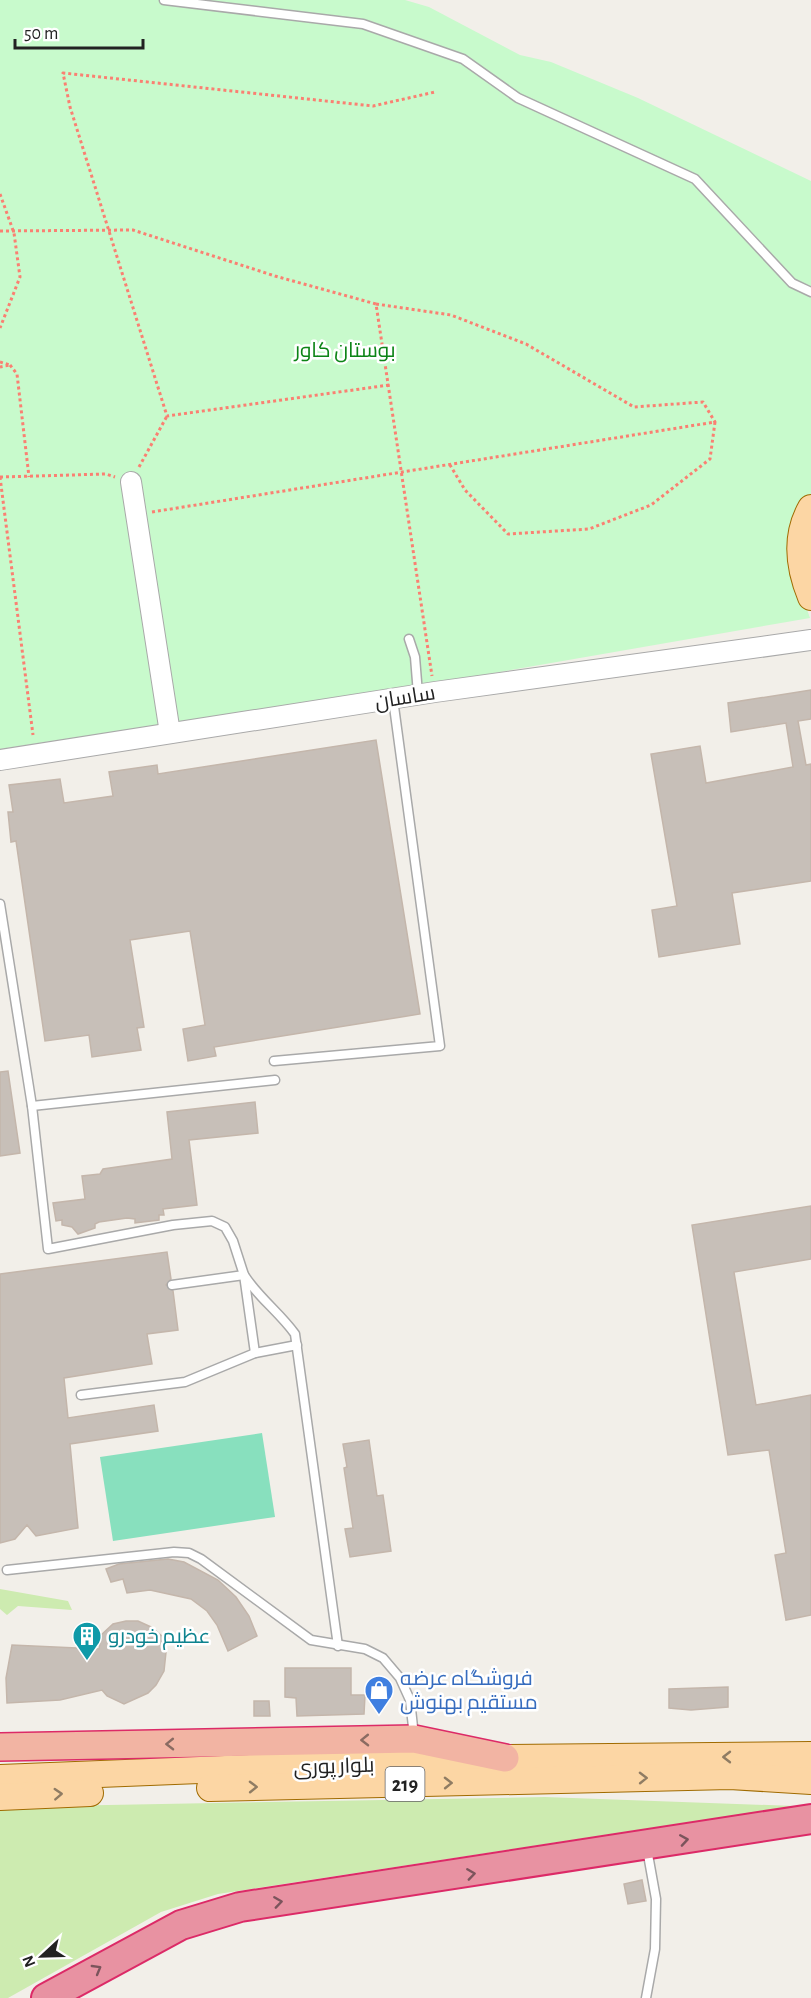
<svg xmlns="http://www.w3.org/2000/svg" width="811" height="1998" viewBox="0 0 811 1998" font-family="'Alegreya Sans',Cairo,sans-serif">
	<rect width="100%" height="100%" fill="#f2efe9"/>
	<g fill="#cdebb0">
		<path d="M0,1589L68,1601L72,1610L18,1606L7,1615L0,1609Z"/>
		<path d="M545,1797L795,1806L218,1894L161,1912L8,1998H0V1807Z"/>
	</g>
	<path fill="#c8facc" d="M0,0H405L429,7L520,55L551,62L638,98L811,181V497L801,592L810,618L436,683L0,749Z"/>
	<path fill="#88e0be" d="M262,1433L275,1517L113,1541L100,1457Z"/>
	<g fill="#c7bfb8" stroke="#c4b6ab" stroke-width="1.5">
		<path d="M811,690V719L798,721L806,765L811,764V881L732,893L740,944L659,957L652,910L677,906L651,754L700,746L706,783L793,767L786,723L731,732L728,703Z"/>
		<path d="M376,740L420,1014L214,1047L216,1056L188,1061L183,1029L205,1025L190,931L130,940L144,1027L137,1028L141,1050L92,1057L89,1035L45,1041L16,841L11,842L8,812H13L9,785L60,779L64,803L113,796L109,772L157,765L158,774Z"/>
		<path d="M8,1071L20,1153L0,1156V1072Z"/>
		<path d="M255,1102L258,1133L189,1140L197,1205L163,1209L164,1215H159V1220L135,1223V1219L127,1218L99,1222L95,1224V1228L78,1234L72,1227L62,1225V1220L56,1221L53,1203L85,1199L82,1176L100,1174L103,1169L172,1159L167,1112Z"/>
		<path d="M811,1206V1259L734,1272L756,1405L811,1395V1615L786,1620L775,1555L786,1553L769,1450L728,1455L692,1225Z"/>
		<path d="M167,1252L171,1279L166,1285L173,1291L178,1330L147,1334L152,1364L64,1378L68,1418L154,1405L158,1431L70,1444L78,1528L36,1536L27,1525L15,1539L0,1543V1274Z"/>
		<path d="M369,1440L377,1496L383,1495L391,1551L350,1557L345,1529L353,1528L344,1468L347,1467L343,1444Z"/>
		<path d="M168,1559L184,1562L218,1580L236,1597L249,1616L257,1636L228,1651L217,1625L207,1611L191,1599L150,1590L127,1593L123,1579L111,1582L106,1569L119,1564Z"/>
		<path d="M126,1621H138L151,1627L163,1637L166,1652L164,1671L156,1685L148,1693L124,1704L107,1696L102,1690L60,1700L7,1703L6,1678L12,1645L99,1649L101,1635L113,1624Z"/>
		<path d="M285,1668H351V1695H365L364,1714L297,1716L296,1698L285,1697Z"/>
		<path d="M728,1687V1707L691,1710L669,1708V1689Z"/>
		<path d="M254,1701H269L270,1716H254Z"/>
		<path d="M642,1880L646,1901L628,1904L624,1884Z"/>
	</g>
	<g fill="none" stroke-linecap="round" stroke-linejoin="round">
		<g stroke="#a9a9a9" stroke-width="11">
			<g id="service">
				<path d="M164,0L363,24L463,59L518,98L695,179L792,283L811,292"/>
				<path d="M409,639L415,657L418,694"/>
				<path d="M0,904L32,1106L48,1249L173,1225L212,1221L225,1227L233,1241L244,1275L255,1353"/>
				<path d="M274,1061L440,1046L393,699"/>
				<path d="M32,1106L275,1080"/>
				<path d="M172,1285L244,1275C258,1297 280,1313 295,1334L338,1646"/>
				<path d="M81,1395L185,1382L255,1353L297,1345"/>
				<path d="M7,1570L174,1552L189,1553L201,1559L311,1640L365,1649L383,1658L400,1678L410,1700L414,1736"/>
				<path d="M646,1998L655,1949L656,1899L647,1849"/>
			</g>
		</g>
		<g stroke="#a9a9a9" stroke-width="22">
			<g id="tertiary">
				<path d="M131,482L170,733"/>
				<path d="M0,760L435,692L811,640"/>
			</g>
		</g>
		<g stroke="#a06b00" stroke-width="28">
			<g id="primary">
				<path d="M811,508C795,536 799,568 811,597"/>
				<path d="M0,1778L505,1758L811,1755"/>
				<path d="M210,1788L730,1776L811,1781"/>
				<path d="M0,1797L90,1793"/>
			</g>
		</g>
		<g stroke="#dc2a67" stroke-width="30">
			<path id="trunk" d="M0,1747L414,1739L505,1758"/>
		</g>
		<g stroke="#dc2a67" stroke-width="32">
			<path id="motorway" d="M46,1998L181,1925L240,1907L811,1819"/>
		</g>
		<g stroke="#fa8072" stroke-width="3" stroke-dasharray="3 3" stroke-linecap="butt">
			<path d="M0,194L14,233L20,277L0,328"/>
			<path d="M0,231L133,230L275,276L376,304L432,676"/>
			<path d="M376,304L451,315L526,344L634,407L703,402L715,422"/>
			<path d="M0,362L10,365L0,367"/>
			<path d="M10,365L17,374L29,477"/>
			<path d="M389,385L167,416L70,107L63,73L373,106L435,92"/>
			<path d="M139,467L167,416"/>
			<path d="M0,477L33,735"/>
			<path d="M0,477L106,474L115,477"/>
			<path d="M152,512L715,422L710,459L651,505L589,529L508,534L465,490L450,465"/>
		</g>
		<use href="#service" stroke="#fff" stroke-width="8"/>
		<use href="#tertiary" stroke="#fff" stroke-width="20"/>
		<use href="#primary" stroke="#fcd6a4" stroke-width="26"/>
		<use href="#trunk" stroke="#f2b4a3" stroke-width="27"/>
		<use href="#motorway" stroke="#e892a2" stroke-width="28"/>
	</g>
	<defs><path id="oneway-chevron" d="M-2-3.5L2.5 0L-2 3.5" fill="none" stroke-width="1.6" stroke-linecap="round" stroke-linejoin="round" transform="scale(1.5)"/></defs>
	<g stroke="#8a6b62">
		<use href="#oneway-chevron" transform="translate(365 1740) rotate(179)"/>
		<use href="#oneway-chevron" transform="translate(170 1744) rotate(179)"/>
	</g>
	<g stroke="#8f7c63">
		<use href="#oneway-chevron" transform="translate(727 1757) rotate(180)"/>
		<use href="#oneway-chevron" transform="translate(643 1778) rotate(-1)"/>
		<use href="#oneway-chevron" transform="translate(448 1783) rotate(-1)"/>
		<use href="#oneway-chevron" transform="translate(253 1787) rotate(-1)"/>
		<use href="#oneway-chevron" transform="translate(58 1794) rotate(-3)"/>
	</g>
	<g stroke="#7b545c">
		<use href="#oneway-chevron" transform="translate(684 1840) rotate(-9)"/>
		<use href="#oneway-chevron" transform="translate(471 1874) rotate(-8)"/>
		<use href="#oneway-chevron" transform="translate(278 1902) rotate(-8)"/>
		<use href="#oneway-chevron" transform="translate(97 1969) rotate(-30)"/>
	</g>
	<defs>
		<g id="building-pin" transform="scale(1.5)"><path d="M0 17L-7.5 6A9.5 9.5 0 1 1 7.5 6Z" fill="#0f9aa8" stroke="#fff"/><path d="M-4-6H4V6H1V3H-1V6H-4ZM-2.5-4.3h1.7v1.8h-1.7ZM.8-4.3h1.7v1.8H.8ZM-2.5-1h1.7V.8h-1.7ZM.8-1h1.7V.8H.8Z" fill="#fff"/></g>
		<g id="shop-pin" transform="scale(1.5)"><path d="M0 17L-7.5 6A9.5 9.5 0 1 1 7.5 6Z" fill="#3f7fe0" stroke="#fff"/><path d="M-5-2.5h2.3a2.7 3.5 0 0 1 5.4 0H5L5.5 6h-11ZM-1.5-2.5h3a1.5 2.3 0 0 0-3 0Z" fill="#fff"/></g>
	</defs>
	<g fill-rule="evenodd">
		<use href="#building-pin" x="87" y="1636"/>
		<use href="#shop-pin" x="379" y="1690"/>
	</g>
	<g text-anchor="middle" stroke-width="5" stroke-linejoin="round" paint-order="stroke">
		<rect fill="#fff" stroke="#646464" stroke-width="1.5" x="385.5" y="1767" width="39" height="34" rx="4.5"/>
		<g font-size="20" font-weight="bold" fill="#222">
			<text x="405" y="1791">219</text>
		</g>
		<g font-size="21" fill="#0c8416" stroke="#fff">
			<text x="345" y="357">بوستان کاور</text>
		</g>
		<g font-size="21" fill="#222" stroke="#fff">
			<text transform="translate(405 697) rotate(-9)" y="7">ساسان</text>
			<text transform="translate(334 1766) rotate(-2)" y="7">بلوار پوری</text>
		</g>
		<g font-size="21" fill="#0d838f" stroke="#fff" text-anchor="start">
			<text x="108" y="1643">عظیم خودرو</text>
		</g>
		<g font-size="21" fill="#366cbe" stroke="#fff" text-anchor="start">
			<text x="400" y="1685">فروشگاه عرضه<tspan x="400" dy="24">مستقیم بهنوش</tspan></text>
		</g>
	</g>
	<g transform="translate(42 1956) rotate(248)" stroke="#ffffff" stroke-width="4.5" paint-order="stroke">
	<path d="M0-4.5L10 22L0 15L-10 22Z" fill="#222222"/>
	<text y="-9" font-size="16" font-weight="bold" text-anchor="middle" fill="#222222">N</text>
	</g>
	<path d="M15 39v9h128v-9" fill="none" stroke="#222222" stroke-width="3"/>
	<text x="24" y="39" font-size="18" fill="#222222" stroke="#ffffff" stroke-width="4.5" paint-order="stroke">50 m</text>
</svg>
